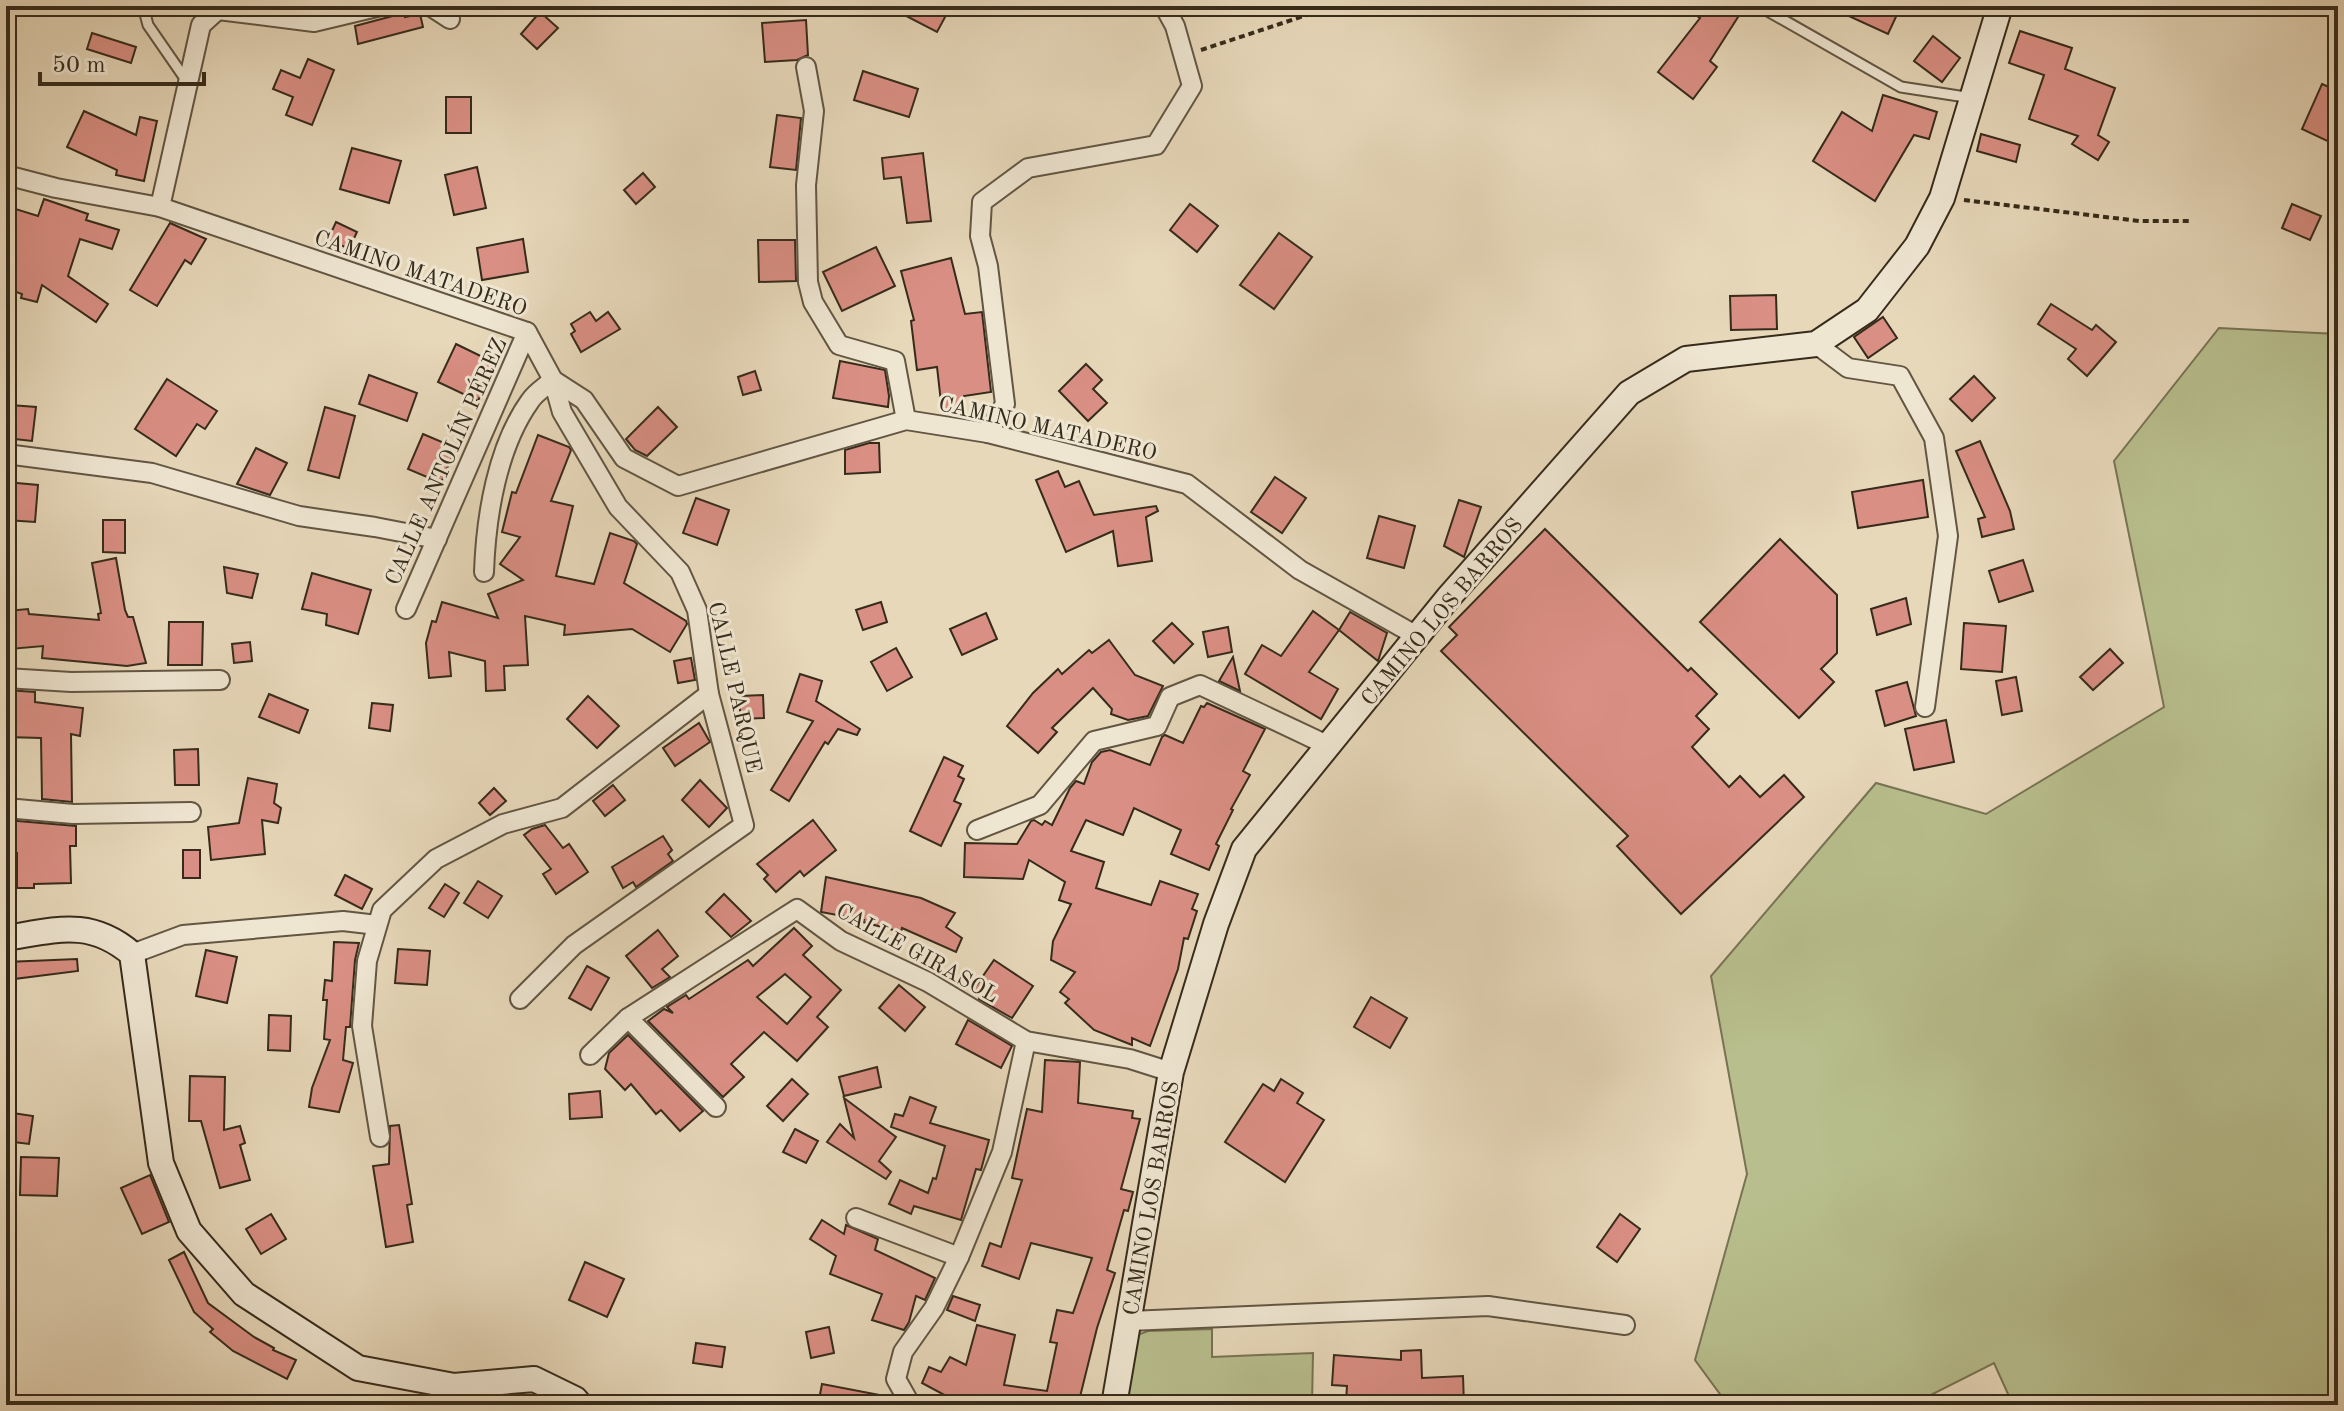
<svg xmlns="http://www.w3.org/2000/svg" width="2344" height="1411" viewBox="0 0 2344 1411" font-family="'Old Standard TT',serif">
	<rect width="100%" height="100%" fill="#e7d8ba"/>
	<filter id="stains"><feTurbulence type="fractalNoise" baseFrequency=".0025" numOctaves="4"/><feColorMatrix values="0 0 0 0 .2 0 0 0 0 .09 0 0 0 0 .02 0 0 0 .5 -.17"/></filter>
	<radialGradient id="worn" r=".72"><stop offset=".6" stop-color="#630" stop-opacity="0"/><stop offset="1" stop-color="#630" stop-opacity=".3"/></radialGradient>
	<g fill="#b8be8d" stroke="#777454" stroke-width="2">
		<path d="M2219,328L2338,334V1405H2013L1994,1363L1911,1405H1728L1695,1360L1747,1174L1711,976L1876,783L1986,814L2164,707L2114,461Z"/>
		<path d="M1212,1329V1357L1313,1353L1312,1405H1125L1136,1340L1140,1334L1148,1331Z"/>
	</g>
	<g fill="#da8f84" stroke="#362b1b" stroke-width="2" fill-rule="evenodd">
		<path d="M887,6H951L937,32Z"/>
		<path d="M1682,6H1721L1738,17L1710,61L1717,67L1693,99L1658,72L1700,18Z"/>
		<path d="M1827,6H1901L1888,34Z"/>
		<path d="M540,12L558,28L537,49L521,34Z"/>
		<path d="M404,13L405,17L420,14L423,27L358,44L355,26Z"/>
		<path d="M806,20L808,55L797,60L765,62L762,23Z"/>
		<path d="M2020,31L2072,48L2065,69L2115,88L2098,135L2109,142L2098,160L2072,144L2078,136L2029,119L2044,75L2009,63Z"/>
		<path d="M92,33L136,47L131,63L87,49Z"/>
		<path d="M1933,36L1960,58L1942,82L1914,61Z"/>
		<path d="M308,59L334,70L312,125L286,115L293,97L273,89L281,70L300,78Z"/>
		<path d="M863,71L918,89L909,117L854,100Z"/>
		<path d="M2322,84L2338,91V146L2302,129Z"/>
		<path d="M1883,95L1937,112L1929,139L1914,135L1875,201L1813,161L1842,112L1872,131Z"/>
		<rect x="446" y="97" width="25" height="36"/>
		<path d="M84,111L136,135L140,117L157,121L144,181L116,175L117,170L67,147Z"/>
		<path d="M777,115L801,118L796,170L770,167Z"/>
		<path d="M1981,134L2020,145L2016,162L1977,151Z"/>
		<path d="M352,148L401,161L389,203L340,189Z"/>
		<path d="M923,153L931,221L907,223L901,177L884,179L882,158Z"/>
		<path d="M477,167L486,208L454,215L445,175Z"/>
		<path d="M643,173L655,187L636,204L624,190Z"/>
		<path d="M44,199L88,214L86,220L119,230L112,249L80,239L68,276L108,304L96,322L42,285L37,302L21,298L22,294L6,288V206L38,216Z"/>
		<path d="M1190,204L1218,226L1197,252L1170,230Z"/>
		<path d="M2292,204L2321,216L2310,240L2282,228Z"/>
		<path d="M336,222L357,232L349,249L328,239Z"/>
		<path d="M170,223L206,239L191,264L185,260L157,306L130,290Z"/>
		<path d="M1279,233L1312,257L1274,309L1240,285Z"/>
		<path d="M523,239L528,272L482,280L477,248Z"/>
		<path d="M758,240H795L796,281L759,282Z"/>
		<path d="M876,247L895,286L842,311L823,272Z"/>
		<path d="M951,258L965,314L982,312L991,392L964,396L965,408L942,411L937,367L917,370L911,321L914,320L901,271Z"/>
		<path d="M1776,295L1777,329L1731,330L1730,296Z"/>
		<path d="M2051,304L2092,330L2096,325L2116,342L2087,376L2068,359L2076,349L2038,324Z"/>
		<path d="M590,312L596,321L608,312L620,329L581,352L571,334L575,331L571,324Z"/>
		<path d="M1883,317L1897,338L1868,358L1854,337Z"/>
		<path d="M456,344L495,363L478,401L438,382Z"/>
		<path d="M840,361L885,370L889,396L888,407L833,398Z"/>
		<path d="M1086,364L1102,380L1093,389L1107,403L1088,421L1059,391Z"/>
		<path d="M755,371L761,390L743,395L738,377Z"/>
		<path d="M369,375L417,393L407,421L359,404Z"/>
		<path d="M1974,376L1995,398L1972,421L1950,399Z"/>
		<path d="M167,379L217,411L205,429L197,424L176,456L135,429Z"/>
		<path d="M10,405L36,407L32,441L6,438Z"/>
		<path d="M325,407L355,416L339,478L308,470Z"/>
		<path d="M658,407L677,427L647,456L635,450L626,439Z"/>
		<path d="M423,434L456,448L441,483L408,469Z"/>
		<path d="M538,435L569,447L571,450L551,501L573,506L556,576L594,584L610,533L634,541L637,544L624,583L686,621L687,624L670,652L632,629L564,635L565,625L525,616L528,665L504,666L505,690L486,691L485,661L449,652L451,676L429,678L426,643L432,621L436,622L442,602L498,618L488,594L523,580L500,564L520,537L502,532L512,492L516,493Z"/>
		<path d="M1980,441L2010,511L2014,529L1982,537L1978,519L1985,517L1956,451Z"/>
		<path d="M869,443H879L880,472L845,474V450Z"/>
		<path d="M256,448L287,463L270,495L237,484Z"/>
		<path d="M1058,471L1065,487L1079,481L1094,515L1156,506L1158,511L1146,517L1152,561L1118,566L1113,531L1066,552L1036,480Z"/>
		<path d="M1275,477L1306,498L1282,533L1251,512Z"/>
		<path d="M1923,480L1928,517L1858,528L1852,492Z"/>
		<path d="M6,482L38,485L35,522L6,520Z"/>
		<path d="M696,498L729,510L717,545L683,533Z"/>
		<path d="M1459,500L1481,507L1464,557L1444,546Z"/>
		<path d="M1379,516L1415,526L1404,568L1367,558Z"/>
		<path d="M103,520H125V553L103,552Z"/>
		<path d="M1545,529L1688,671L1691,668L1717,694L1696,716L1709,729L1692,747L1729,787L1740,776L1760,797L1784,775L1804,797L1681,914L1617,846L1628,836L1441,651L1457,635L1449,627Z"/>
		<path d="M1780,539L1837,595V653L1821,669L1834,682L1799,718L1700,622Z"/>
		<path d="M116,558L125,610L128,617H133L146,663L127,666L42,658L43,646L10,649L7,611L28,609L29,614L99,620L98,614L101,613L92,563Z"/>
		<path d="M2023,560L2033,591L1999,602L1989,571Z"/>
		<path d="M224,567L258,574L252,598L227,593Z"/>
		<path d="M312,573L371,590L358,634L326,625L327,614L302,609Z"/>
		<path d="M1906,598L1911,624L1877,635L1871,609Z"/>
		<path d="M881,602L887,622L863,630L856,610Z"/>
		<path d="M1313,611L1339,630L1309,672L1338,689L1321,719L1245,674L1262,645L1281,656Z"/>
		<path d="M1350,612L1387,633L1378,661L1339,630Z"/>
		<path d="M986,613L997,639L962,655L950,629Z"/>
		<path d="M169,622H203L202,665H168Z"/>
		<path d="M1172,623L1193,644L1174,663L1153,641Z"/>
		<path d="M1964,623L2006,626L2002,672L1961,669Z"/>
		<path d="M1228,627L1232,652L1208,657L1203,632Z"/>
		<path d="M1109,640L1135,675L1163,686L1148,716L1128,720L1111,714L1112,709L1093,688L1052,728L1057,732L1038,753L1007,726L1033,693L1058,669L1062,674L1089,650L1092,653Z"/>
		<path d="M250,642L252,661L234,663L232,644Z"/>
		<path d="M896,648L912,677L887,691L871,662Z"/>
		<path d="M2110,649L2123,663L2093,690L2080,677Z"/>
		<path d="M1233,657L1240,691L1219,681Z"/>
		<path d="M691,658L695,680L678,683L674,661Z"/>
		<path d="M800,674L822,681L816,701L860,729L857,735L838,729L828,744L825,742L789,801L771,790L813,721L787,712Z"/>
		<path d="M2016,677L2022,711L2002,715L1996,681Z"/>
		<path d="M1907,682L1916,716L1885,726L1876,691Z"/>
		<path d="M6,690L35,692V702L83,708L80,736L71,734L72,802L42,799L41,738L6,737Z"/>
		<path d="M269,694L308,710L299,733L259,717Z"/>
		<path d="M763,695L764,718L740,719V696Z"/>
		<path d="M588,696L619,726L597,748L567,719Z"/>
		<path d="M372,703L393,705L390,731L369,728Z"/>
		<path d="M1207,703L1265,729L1243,771L1250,775L1231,809L1233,810L1216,844L1219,846L1209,870L1171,854L1181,830L1134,808L1123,835L1086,820L1071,851L1104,862L1096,888L1151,905L1160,881L1198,894L1192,909L1197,911L1188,939L1184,938L1178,969L1150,1046L1132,1038V1045L1094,1030L1065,1003L1069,999L1060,992L1075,972L1051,960L1053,941L1071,904L1059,900L1065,882L1029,860L1023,879L964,877L965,843L1017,844L1031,821L1034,820L1042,825L1045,821L1052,825L1070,788L1076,781L1084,784L1092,762L1101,752L1110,750L1150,765L1162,737L1165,735L1183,743L1201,706L1204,707Z"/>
		<path d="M1946,720L1954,762L1914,770L1905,729Z"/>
		<path d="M699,723L710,742L675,766L663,748Z"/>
		<path d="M198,749L199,785H175L174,750Z"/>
		<path d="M944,757L963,766L958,776L964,779L954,801L961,804L941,846L910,831Z"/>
		<path d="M248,778L277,784L274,803L281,808L278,823L262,820L265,854L211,860L208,827L239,823Z"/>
		<path d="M700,780L727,808L709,827L682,800Z"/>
		<path d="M613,785L625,800L605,816L593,801Z"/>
		<path d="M494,788L506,801L490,815L479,803Z"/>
		<path d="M6,820L76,826V846H70L71,883L34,884V888H17V853L6,854Z"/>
		<path d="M813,820L836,850L804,876L800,871L776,892L764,879L768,875L757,864Z"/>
		<path d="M545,825L563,848L569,844L588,872L556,894L543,874L551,869L524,835L532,829Z"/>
		<path d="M663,836L672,850L668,854L673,861L636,887L633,882L623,888L612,867Z"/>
		<rect x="183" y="850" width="17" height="28"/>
		<path d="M345,875L372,889L362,909L335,895Z"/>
		<path d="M826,877L921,898L955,913L946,927L962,938L956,952L902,928L901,932L863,922L864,920L821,912Z"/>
		<path d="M478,881L502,896L488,918L464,903Z"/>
		<path d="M445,884L459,893L444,917L429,908Z"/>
		<path d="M724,894L751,921L731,937L706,912Z"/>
		<path d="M794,928L812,946L803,955L841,990L817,1017L828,1027L797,1061L764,1032L731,1064L744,1077L723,1097L648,1021L664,1009L673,1013L667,1007L686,995L689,999L748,960L753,966ZM785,974L811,997L787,1024L757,997Z"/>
		<path d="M658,930L678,956L662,969L670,977L652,988L626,956Z"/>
		<path d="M334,942L359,943L355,960L350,1027H346L343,1060L353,1063L339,1112L309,1107L312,1088L330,1040L324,1039L327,1000H323L325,980L332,981Z"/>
		<path d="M398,949L430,951L427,985L395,983Z"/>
		<path d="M206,950L237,957L227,1003L196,996Z"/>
		<path d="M77,959L78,971L6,980V962Z"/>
		<path d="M994,960L1033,986L1012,1018L979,999L981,995L974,989Z"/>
		<path d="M587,966L609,978L591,1010L569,998Z"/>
		<path d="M899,985L925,1007L905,1031L879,1008Z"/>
		<path d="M1371,997L1407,1018L1390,1048L1354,1027Z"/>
		<path d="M269,1015L291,1016L290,1051L268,1050Z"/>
		<path d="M968,1020L1012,1046L1001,1068L956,1044Z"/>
		<path d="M628,1035L703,1111L680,1131L661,1110L656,1114L631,1084L625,1090L605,1069L609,1053Z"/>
		<path d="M1045,1060L1080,1062L1078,1103L1133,1111L1132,1118L1140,1119L1121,1189L1133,1192L1128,1211L1124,1210L1107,1270L1115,1273L1097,1328L1078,1405H963L922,1383L929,1367L941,1372L950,1357L966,1365L977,1325L1015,1335L1004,1385L1047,1391L1057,1343L1050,1342L1057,1310L1073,1313L1092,1258L1031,1243L1019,1279L982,1266L990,1243L1001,1247L1022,1180L1012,1178L1027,1109L1042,1112Z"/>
		<path d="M877,1067L881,1087L844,1096L839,1077Z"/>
		<path d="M190,1076L225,1077L224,1130L240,1126L245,1143L240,1145L250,1180L220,1188L201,1121H189Z"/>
		<path d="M792,1079L808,1094L783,1121L767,1106Z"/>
		<path d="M1281,1079L1303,1093L1297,1103L1324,1120L1285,1182L1225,1142L1263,1084L1274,1091Z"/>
		<path d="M600,1091L602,1117L570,1119L569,1094Z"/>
		<path d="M910,1097L936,1107L930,1123L989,1140L981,1170L976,1169L961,1220L914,1206L911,1214L889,1204L900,1180L928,1193L933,1178L936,1179L945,1146L891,1127L895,1114L903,1116Z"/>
		<path d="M844,1098L896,1137L879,1161L891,1172L886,1179L827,1142L840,1124L854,1138Z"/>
		<path d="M6,1112L33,1116L29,1144L6,1141Z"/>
		<path d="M399,1125L412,1204L407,1205L413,1242L386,1247L373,1166L389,1164L390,1126Z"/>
		<path d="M795,1129L818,1141L806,1163L783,1152Z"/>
		<path d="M21,1157L59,1158L57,1196L20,1195Z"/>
		<path d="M150,1175L169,1222L142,1234L121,1188Z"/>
		<path d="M271,1214L286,1239L261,1254L246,1229Z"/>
		<path d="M1620,1214L1640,1229L1617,1262L1597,1247Z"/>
		<path d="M822,1220L844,1234L846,1225L878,1239L875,1250L935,1278L925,1300L916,1296L909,1322L904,1330L872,1320L882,1294L830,1274L836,1256L810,1239Z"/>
		<path d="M184,1252L208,1303L254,1337L274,1348L273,1350L296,1360L287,1379L233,1351L210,1332L213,1329L194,1312L169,1260Z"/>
		<path d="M585,1262L624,1279L607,1317L569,1300Z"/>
		<path d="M953,1296L980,1305L975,1321L947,1310Z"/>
		<path d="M829,1327L834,1353L811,1358L806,1332Z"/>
		<path d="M696,1343L725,1347L722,1367L693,1363Z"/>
		<path d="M1421,1350L1422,1378L1463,1376L1464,1405L1346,1402L1347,1386L1332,1385L1334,1355L1401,1360V1351Z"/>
		<path d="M822,1384L885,1396L884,1405H818Z"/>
	</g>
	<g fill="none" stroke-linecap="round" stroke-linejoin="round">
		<g stroke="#625643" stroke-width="13">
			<g id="lane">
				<path d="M143,6L148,25L186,80"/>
				<path d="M1759,6L1901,87L1972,98"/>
			</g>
		</g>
		<g stroke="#625643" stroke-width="22">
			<g id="street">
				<path d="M430,6L450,19"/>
				<path d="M218,10L314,22L381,6"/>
				<path d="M806,67L814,111L806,185L808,282L813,302L839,345L895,361L906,420"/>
				<path d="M6,175L56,188L160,207L527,332L553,380L584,400L624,458L678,486L906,420L988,433L1187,484L1300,570L1417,636"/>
				<path d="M160,207L201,25L222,6"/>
				<path d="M1816,344L1848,368L1900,376L1934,438L1948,536L1925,707"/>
				<path d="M988,433L1005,404L988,266L980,236L982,202L1028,168L1156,145L1192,86L1175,26L1164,6"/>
				<path d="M6,454L152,473L299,516L375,527L437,539"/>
				<path d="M484,572C486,516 497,447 530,401C535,393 545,387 553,380L562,412L618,507L680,572L697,610L709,694L744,825L574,945L520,999"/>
				<path d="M406,609L527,332"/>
				<path d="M6,678L71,682L220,680"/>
				<path d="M6,808L73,814L191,812"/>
				<path d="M977,830L1040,805L1094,741L1157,726L1170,697L1200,685L1329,746"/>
				<path d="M132,954L183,935L343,921L377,925"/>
				<path d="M628,1018L716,1107"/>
				<path d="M590,1055L628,1018L797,909L841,941L928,982L1026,1041L1130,1059L1171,1072"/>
				<path d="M380,1137L362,1026L367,961L382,910L436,859L503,824L562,808L709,694"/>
				<path d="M856,1218L959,1257"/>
				<path d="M1129,1321L1488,1306L1625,1325"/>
				<path d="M913,1405L909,1402L896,1379L903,1352L934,1308L959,1257L1002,1152L1026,1041"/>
			</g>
		</g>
		<g stroke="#362b1b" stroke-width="28">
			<g id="secondary">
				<path d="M6,938C56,930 90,918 132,954L161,1163L189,1231L244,1294L358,1368L454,1386L534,1379L575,1399L580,1405"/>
				<path d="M1114,1405L1171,1072L1216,924L1244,849L1448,598L1629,393L1686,359L1816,344L1867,310L1917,246L1942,198L2000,6"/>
			</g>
		</g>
		<g stroke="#362b1b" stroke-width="4" stroke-dasharray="6 4" stroke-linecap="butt">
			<path d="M1201,50L1334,6"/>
			<path d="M1964,200L2139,221H2190"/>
		</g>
		<use href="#lane" stroke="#efe6d2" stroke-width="9"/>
		<use href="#street" stroke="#efe6d2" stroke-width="18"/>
		<use href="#secondary" stroke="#efe6d2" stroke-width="24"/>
	</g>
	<g text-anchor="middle" stroke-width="6" stroke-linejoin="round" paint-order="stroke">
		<g font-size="22" fill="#362b1b" stroke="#efe6d2">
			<text transform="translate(421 272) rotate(19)" y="8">CAMINO MATADERO</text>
			<text transform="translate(1048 427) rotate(13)" y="8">CAMINO MATADERO</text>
			<text transform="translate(445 461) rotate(-66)" y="8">CALLE ANTOLÍN PÉREZ</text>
			<text transform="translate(1441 611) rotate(-50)" y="8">CAMINO LOS BARROS</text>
			<text transform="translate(736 687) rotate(77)" y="8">CALLE PARQUE</text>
			<text transform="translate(918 952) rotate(29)" y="8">CALLE GIRASOL</text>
			<text transform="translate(1150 1198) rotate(-80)" y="8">CAMINO LOS BARROS</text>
		</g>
	</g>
	<rect width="2344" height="1411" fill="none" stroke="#e7d8ba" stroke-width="32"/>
	<rect x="8" y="8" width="2328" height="1395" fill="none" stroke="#362b1b" stroke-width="4"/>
	<rect x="16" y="16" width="2312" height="1379" fill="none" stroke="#362b1b" stroke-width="2"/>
	<path d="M40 72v12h164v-12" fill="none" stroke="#362b1b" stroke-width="4"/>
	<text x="52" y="72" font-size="24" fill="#362b1b" stroke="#efe6d2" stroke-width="6" paint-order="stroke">50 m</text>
	<rect width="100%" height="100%" filter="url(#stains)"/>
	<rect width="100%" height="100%" fill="url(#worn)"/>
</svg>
